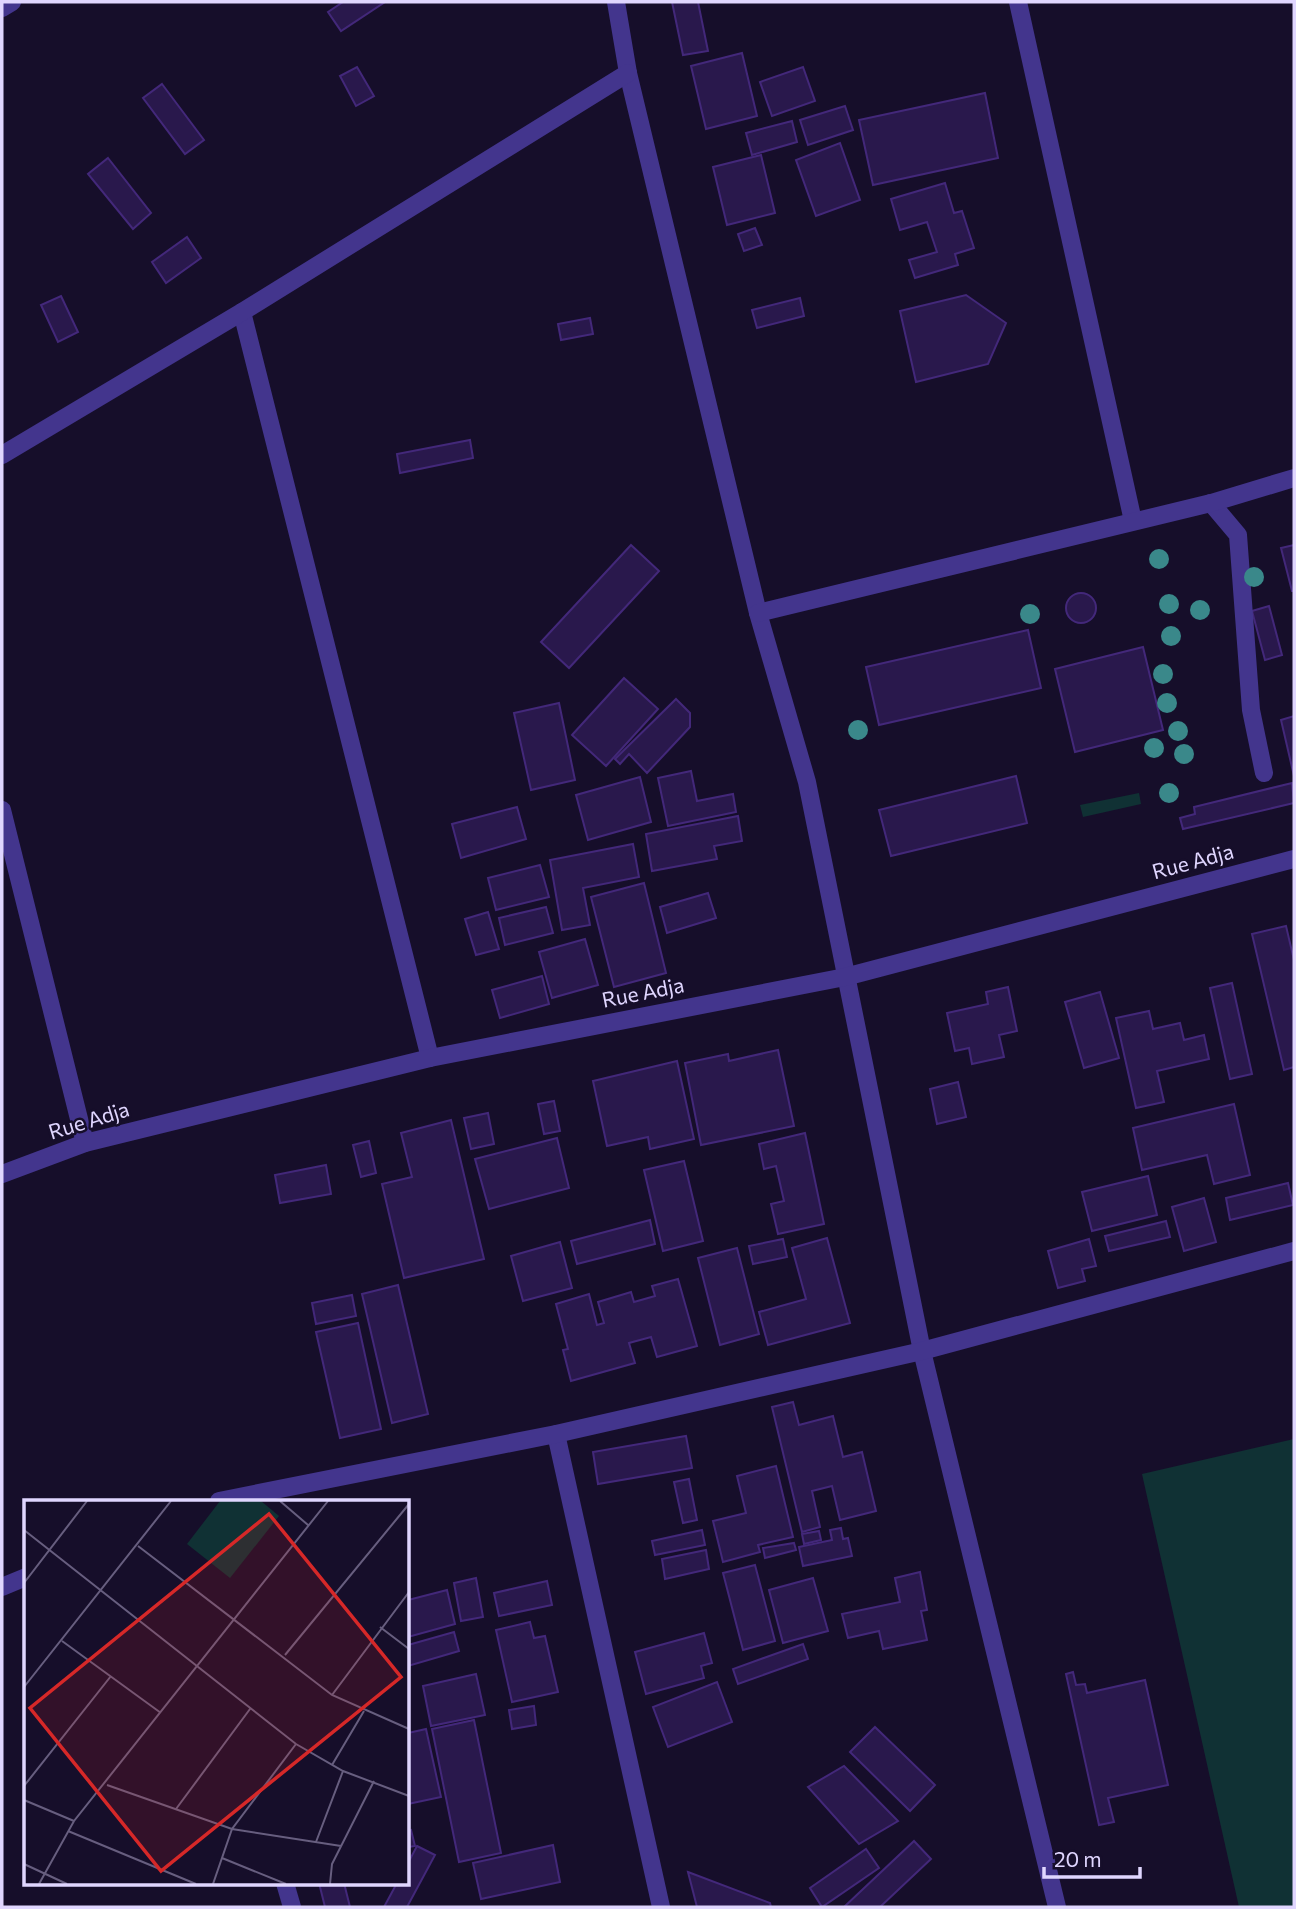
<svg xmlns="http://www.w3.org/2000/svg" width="1296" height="1909" viewBox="0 0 1296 1909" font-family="Commissioner,sans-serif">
	<rect width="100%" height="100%" fill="#160e2a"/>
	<g fill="#103134">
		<path d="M1139,793L1141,804L1083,817L1080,805Z"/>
		<path d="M1294,1439V1907H1239L1142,1474Z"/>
	</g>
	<g fill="#29184c" stroke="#43287a" stroke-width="2">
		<path d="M343,2H385L341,31L328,12Z"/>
		<path d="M672,2H698L708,51L683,55Z"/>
		<path d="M742,53L757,116L706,129L691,66Z"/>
		<path d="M357,67L374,96L356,106L340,76Z"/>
		<path d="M803,67L815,101L772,116L760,82Z"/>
		<path d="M162,84L204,140L185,154L143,98Z"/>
		<path d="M985,93L998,158L873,185L859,120Z"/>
		<path d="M845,106L853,130L808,145L800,120Z"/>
		<path d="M792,121L797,142L752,155L746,133Z"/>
		<path d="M840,143L860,200L816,216L796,160Z"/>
		<path d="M761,155L775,213L727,225L713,167Z"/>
		<path d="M108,158L151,213L133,229L88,174Z"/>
		<path d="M945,183L954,213L962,211L974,248L955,254L958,265L915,278L909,260L937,252L927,222L900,230L891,199Z"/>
		<path d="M755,228L762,245L744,251L738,234Z"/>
		<path d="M187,237L201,258L166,283L152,262Z"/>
		<path d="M966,295L1006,323L988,364L916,382L900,311Z"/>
		<path d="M61,296L78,332L58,342L41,305Z"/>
		<path d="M800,298L804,316L757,328L752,310Z"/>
		<path d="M590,318L593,334L561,340L558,324Z"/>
		<path d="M470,440L473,458L400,473L397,454Z"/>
		<path d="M631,545L659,571L569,668L541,642Z"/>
		<path d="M1294,545V591H1292L1281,548Z"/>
		<circle cx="1081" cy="608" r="15"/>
		<path d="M1269,606L1282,655L1265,660L1252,611Z"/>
		<path d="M1028,630L1041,688L879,725L866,667Z"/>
		<path d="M1143,647L1163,730L1075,752L1055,669Z"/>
		<path d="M624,678L658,709L606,766L572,735Z"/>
		<path d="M676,699L690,713V727L647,773L629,754L620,764L615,759Z"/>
		<path d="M559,703L575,780L531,790L514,713Z"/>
		<path d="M1294,716V776L1281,720Z"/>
		<path d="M691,771L697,801L733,794L736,812L668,826L658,778Z"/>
		<path d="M1016,776L1027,823L891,856L879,810Z"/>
		<path d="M640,777L651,822L588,840L576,795Z"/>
		<path d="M1292,783L1294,803L1183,829L1180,818L1195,814L1194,807Z"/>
		<path d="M517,807L526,839L461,858L452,824Z"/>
		<path d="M738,816L742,841L714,846L717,859L652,871L646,834Z"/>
		<path d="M633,844L639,877L583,888L590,925L562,930L550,860Z"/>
		<path d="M540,865L549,897L496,910L488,878Z"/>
		<path d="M644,883L666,973L614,987L591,897Z"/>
		<path d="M708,893L716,918L667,933L660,907Z"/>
		<path d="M546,907L553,933L505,945L499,918Z"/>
		<path d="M488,912L499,949L476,955L465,919Z"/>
		<path d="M1286,926L1294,960V1067L1284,1070L1252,934Z"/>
		<path d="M585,939L598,985L552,998L539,952Z"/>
		<path d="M542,976L549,1004L500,1018L492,990Z"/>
		<path d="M1232,983L1252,1074L1230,1079L1210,988Z"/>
		<path d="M1008,987L1017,1031L999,1035L1004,1057L972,1064L969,1048L955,1051L947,1013L988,1004L986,992Z"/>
		<path d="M1100,992L1119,1058L1084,1068L1065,1002Z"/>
		<path d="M1149,1011L1153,1029L1180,1023L1184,1040L1204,1035L1209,1059L1157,1071L1164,1102L1136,1108L1116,1018Z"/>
		<path d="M778,1050L794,1126L701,1145L685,1063L728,1054L729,1061Z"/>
		<path d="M677,1061L694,1139L650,1149L648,1137L607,1146L593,1081Z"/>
		<path d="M958,1082L966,1117L937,1124L930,1089Z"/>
		<path d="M554,1101L560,1131L544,1134L538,1104Z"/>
		<path d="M1234,1104L1250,1175L1214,1184L1207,1155L1142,1170L1133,1128Z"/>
		<path d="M488,1113L494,1144L471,1149L464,1118Z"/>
		<path d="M451,1120L484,1259L404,1278L382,1184L412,1177L401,1133Z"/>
		<path d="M805,1133L824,1224L778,1234L771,1204L784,1201L776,1166L764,1169L759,1144Z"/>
		<path d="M557,1138L569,1188L489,1209L475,1159Z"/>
		<path d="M369,1141L376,1173L361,1177L353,1145Z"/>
		<path d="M684,1161L703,1241L663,1251L644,1170Z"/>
		<path d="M326,1165L331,1194L280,1203L275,1175Z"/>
		<path d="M1148,1176L1157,1215L1092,1231L1082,1192Z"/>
		<path d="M1288,1183L1293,1205L1230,1220L1226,1198Z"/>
		<path d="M1204,1198L1216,1242L1184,1251L1172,1207Z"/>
		<path d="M650,1220L655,1244L577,1264L571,1241Z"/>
		<path d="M1166,1221L1170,1237L1109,1251L1105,1236Z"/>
		<path d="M827,1238L850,1323L768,1345L759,1312L806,1299L792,1248Z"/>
		<path d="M783,1239L787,1257L753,1264L749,1246Z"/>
		<path d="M1089,1239L1096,1266L1082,1269L1085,1281L1058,1288L1048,1251Z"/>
		<path d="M560,1242L572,1288L523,1301L511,1256Z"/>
		<path d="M737,1248L759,1334L720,1345L698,1258Z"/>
		<path d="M678,1279L697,1346L657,1357L651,1337L629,1343L635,1363L571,1381L563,1350L568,1349L556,1304L589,1294L597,1325L604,1323L598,1302L631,1292L634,1302L655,1296L652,1286Z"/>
		<path d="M398,1285L428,1414L392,1423L362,1294Z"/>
		<path d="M352,1295L356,1316L316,1324L312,1303Z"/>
		<path d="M358,1323L381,1429L340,1438L316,1332Z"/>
		<path d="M793,1402L799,1425L833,1416L843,1457L862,1452L876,1511L840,1520L832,1486L812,1491L820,1527L802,1532L772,1407Z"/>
		<path d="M686,1436L692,1468L598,1484L593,1452Z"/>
		<path d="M776,1466L793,1537L758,1545L760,1552L723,1562L713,1521L746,1513L737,1476Z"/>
		<path d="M689,1479L697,1520L683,1523L674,1482Z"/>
		<path d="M841,1528L843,1539L848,1538L852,1556L803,1566L799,1547L832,1540L830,1530Z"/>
		<path d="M702,1530L705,1545L655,1555L652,1541Z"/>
		<path d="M819,1531L821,1540L804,1544L802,1534Z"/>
		<path d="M794,1543L796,1550L765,1558L763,1548Z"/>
		<path d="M706,1550L709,1569L665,1579L662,1559Z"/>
		<path d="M755,1565L775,1641L743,1650L723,1573Z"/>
		<path d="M920,1572L927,1610L921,1611L927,1640L883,1649L879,1631L848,1638L842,1614L900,1602L895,1578Z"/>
		<path d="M476,1578L483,1617L461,1621L454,1583Z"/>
		<path d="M813,1578L828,1631L783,1643L769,1590Z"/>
		<path d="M547,1581L552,1605L499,1616L494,1593Z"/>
		<path d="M447,1590L455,1624L408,1637V1600Z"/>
		<path d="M530,1622L534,1638L545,1636L558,1692L512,1702L496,1630Z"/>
		<path d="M454,1632L459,1651L408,1666V1645Z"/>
		<path d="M704,1633L712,1663L701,1666L704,1678L646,1694L635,1652Z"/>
		<path d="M803,1644L808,1659L738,1684L733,1669Z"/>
		<path d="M1073,1672L1076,1685L1085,1684L1087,1693L1145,1680L1168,1785L1108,1798L1114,1822L1099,1825L1066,1674Z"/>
		<path d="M476,1674L485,1715L431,1726L423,1686Z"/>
		<path d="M717,1682L732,1722L668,1747L653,1707Z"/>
		<path d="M534,1706L536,1725L512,1729L509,1710Z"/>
		<path d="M474,1720L501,1853L459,1862L432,1729Z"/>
		<path d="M875,1727L935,1785L910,1811L850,1752Z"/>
		<path d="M426,1729L441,1797L408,1804V1733Z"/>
		<path d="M844,1766L898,1821L859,1844L808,1787Z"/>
		<path d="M411,1830L415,1846L408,1847V1831Z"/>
		<path d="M914,1841L931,1859L880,1907H844Z"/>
		<path d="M553,1845L560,1882L481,1899L473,1863Z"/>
		<path d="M417,1846L435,1855L407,1907H384L397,1883H408V1863Z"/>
		<path d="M866,1849L879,1868L822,1907L810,1888Z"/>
		<path d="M688,1872L770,1903L771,1907H697Z"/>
		<path d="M319,1883H344L350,1907H325Z"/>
	</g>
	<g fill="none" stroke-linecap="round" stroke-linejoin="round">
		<g stroke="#43358d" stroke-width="18">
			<path d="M616,2L628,73L758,613L807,782L922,1351L1057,1907"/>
			<path d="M1018,2L1133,521"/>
			<path d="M2,8L12,2"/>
			<path d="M242,312L430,1058"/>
			<path d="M2,455L242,312L628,73"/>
			<path d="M1211,503L1238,535L1251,710L1264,773"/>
			<path d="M758,613L1211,503L1294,478"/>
			<path d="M2,810L85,1143"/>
			<path d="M2,1174L85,1143L430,1058L845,977L1294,859"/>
			<path d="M556,1434L661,1907"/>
			<path d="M219,1501L556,1434L922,1351L1294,1251"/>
			<path d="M2,1587L26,1577"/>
			<path d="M285,1883L292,1907"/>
		</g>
	</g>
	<g fill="#3a888a">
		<circle cx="1159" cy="559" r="10"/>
		<circle cx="1254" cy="577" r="10"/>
		<circle cx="1169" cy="604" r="10"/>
		<circle cx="1200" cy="610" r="10"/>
		<circle cx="1030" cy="614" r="10"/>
		<circle cx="1171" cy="636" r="10"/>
		<circle cx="1163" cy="674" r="10"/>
		<circle cx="1167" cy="703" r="10"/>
		<circle cx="858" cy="730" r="10"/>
		<circle cx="1178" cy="731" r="10"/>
		<circle cx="1154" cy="748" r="10"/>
		<circle cx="1184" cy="754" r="10"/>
		<circle cx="1169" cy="793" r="10"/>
	</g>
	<g text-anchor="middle" stroke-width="5" stroke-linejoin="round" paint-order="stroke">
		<g font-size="21" fill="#e0d6ff" stroke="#160e2a">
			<text transform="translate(1193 862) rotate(-15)" y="7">Rue Adja</text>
			<text transform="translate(643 993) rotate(-11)" y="7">Rue Adja</text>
			<text transform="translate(89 1121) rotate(-17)" y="7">Rue Adja</text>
		</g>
	</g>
	<g transform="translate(24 1500)">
		<rect width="385" height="385" fill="#160e2a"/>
		<path d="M196,1H237L255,16L206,78L163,44Z" fill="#103134"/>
		<path fill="none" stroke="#675e7f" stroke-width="2" d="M256,1L284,25M0,30L272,244L319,271L385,296M114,46L308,195L385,229M0,83L63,1M356,127L385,149M38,141L137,213M261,155L385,4M0,187L147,1M308,195L385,92M308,265L340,211M83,285L208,329L317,346M0,286L87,176M0,300L50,321M152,309L226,209M44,331L172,384M292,342L319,271M198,358L262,384M0,364L43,384M15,384L50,321L304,1M189,384L208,329L272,244M306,384L308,364L350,281"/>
		<path fill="#d62828" fill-opacity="0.15" stroke="#d62828" stroke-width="3.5" d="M245,14L377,177L137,371L6,208Z"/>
		<rect width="385" height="385" fill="none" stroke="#e0d6ff" stroke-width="3.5"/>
	</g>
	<rect width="1296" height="1909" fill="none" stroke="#e0d6ff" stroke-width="7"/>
	<path d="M1044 1867v10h96v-10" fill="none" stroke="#e0d6ff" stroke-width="3.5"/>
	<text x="1054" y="1867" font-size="21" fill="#e0d6ff" stroke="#160e2a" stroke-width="5" paint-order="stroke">20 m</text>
</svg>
